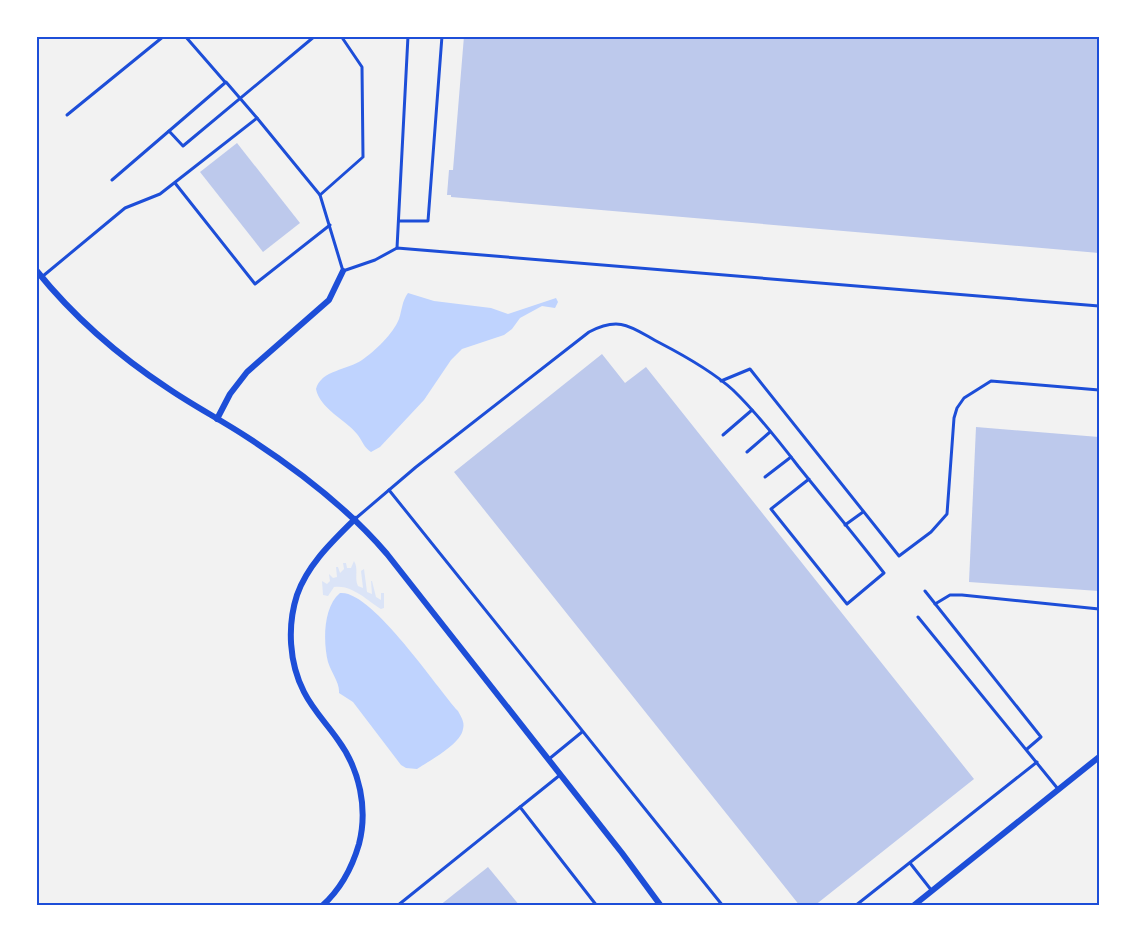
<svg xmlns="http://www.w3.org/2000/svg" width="1135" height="942" viewBox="0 0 1135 942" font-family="'Public Sans',sans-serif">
	<rect width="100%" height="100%" fill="#f2f2f2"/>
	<path fill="#dbe4f7" d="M354,561C359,569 354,578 358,586L363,588L361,571L364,569L367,592L372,594L371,581H372L376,597L381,600V593H384V608L381,609C367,600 351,584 334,587L328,596L323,595L322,581L327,584L330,581L329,574L333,578L337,577L336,567H338L340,573L344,569L343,563H346L347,568H351Z"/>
	<g fill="#bfd3fe">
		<path d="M408,293L434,301L491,308L508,314L556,298L558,302L555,308L542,306L520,318L512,329L504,335L462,349L451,360L424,400L380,447L371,452C364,448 362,440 357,434C345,419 320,409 316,389C321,370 348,370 362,360C375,351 393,334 399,319C402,310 402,301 408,293Z"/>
		<path d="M340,593C371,589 437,688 458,711C461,717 465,722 463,729C461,744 429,761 417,769L406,768L401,765L353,702L339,693C340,683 331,672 328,662C323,642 323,607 340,593Z"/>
	</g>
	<g fill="#bdc9ec">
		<path d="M464,36H1099V253L451,197V195H447L449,170H453Z"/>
		<path d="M237,143L300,223L263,252L200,172Z"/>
		<path d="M602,354L625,383L646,367L974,779L814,906H800L454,472Z"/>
		<path d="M976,427L1099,437V591L969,582Z"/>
		<path d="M488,867L520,906H439Z"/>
	</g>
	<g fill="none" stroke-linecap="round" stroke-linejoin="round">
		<g stroke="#1d4ed8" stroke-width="3">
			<path d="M185,36L225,82"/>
			<path d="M67,115L164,36"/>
			<path d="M169,131L183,146L315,36"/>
			<path d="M112,180L226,82L257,118"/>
			<path d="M175,183L255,284L330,225"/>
			<path d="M320,195L363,157L362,67L341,36"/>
			<path d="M399,221H428L442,36"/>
			<path d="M397,248L408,36"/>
			<path d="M43,276L125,208L160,194L257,118L320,195L343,271L375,260L397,248L1099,306"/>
			<path d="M721,381L750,369L899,556L931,532L947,514L954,418L957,408L964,398L991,381L1099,390"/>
			<path d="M723,435L752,410"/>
			<path d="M747,452L770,432"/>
			<path d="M765,477L791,457"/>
			<path d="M389,490L723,906"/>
			<path d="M355,519L416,467L589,332C621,315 632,328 660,343C685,356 712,371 733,390C757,413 778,440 798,466C827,502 856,537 884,573L847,604L771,509L809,479"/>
			<path d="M845,525L863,512"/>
			<path d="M925,591L1041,737L1027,749"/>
			<path d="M935,604L950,595H962L1099,609"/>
			<path d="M918,617L1058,789"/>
			<path d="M549,759L582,732"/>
			<path d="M520,807L597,906"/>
			<path d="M910,863L932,891"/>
			<path d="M397,906L560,775"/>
			<path d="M855,906L1037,762"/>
		</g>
		<g stroke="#1d4ed8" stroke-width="6">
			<path d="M36,270C73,316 120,357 169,389C194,406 221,420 247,437C298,470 347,507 387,554L622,853L661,906"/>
			<path d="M217,419L230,394L247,372L329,300L343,271"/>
			<path d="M322,906C341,889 352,868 359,844C368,809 360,770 338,740C327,724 313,710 304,692C289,663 287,626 297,595C308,564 333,541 355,519"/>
			<path d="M913,906L1099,757"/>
		</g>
	</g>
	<rect width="1135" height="942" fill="none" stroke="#ffffff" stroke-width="75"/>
	<rect x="38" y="38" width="1060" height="866" fill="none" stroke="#1d4ed8" stroke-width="2"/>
</svg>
